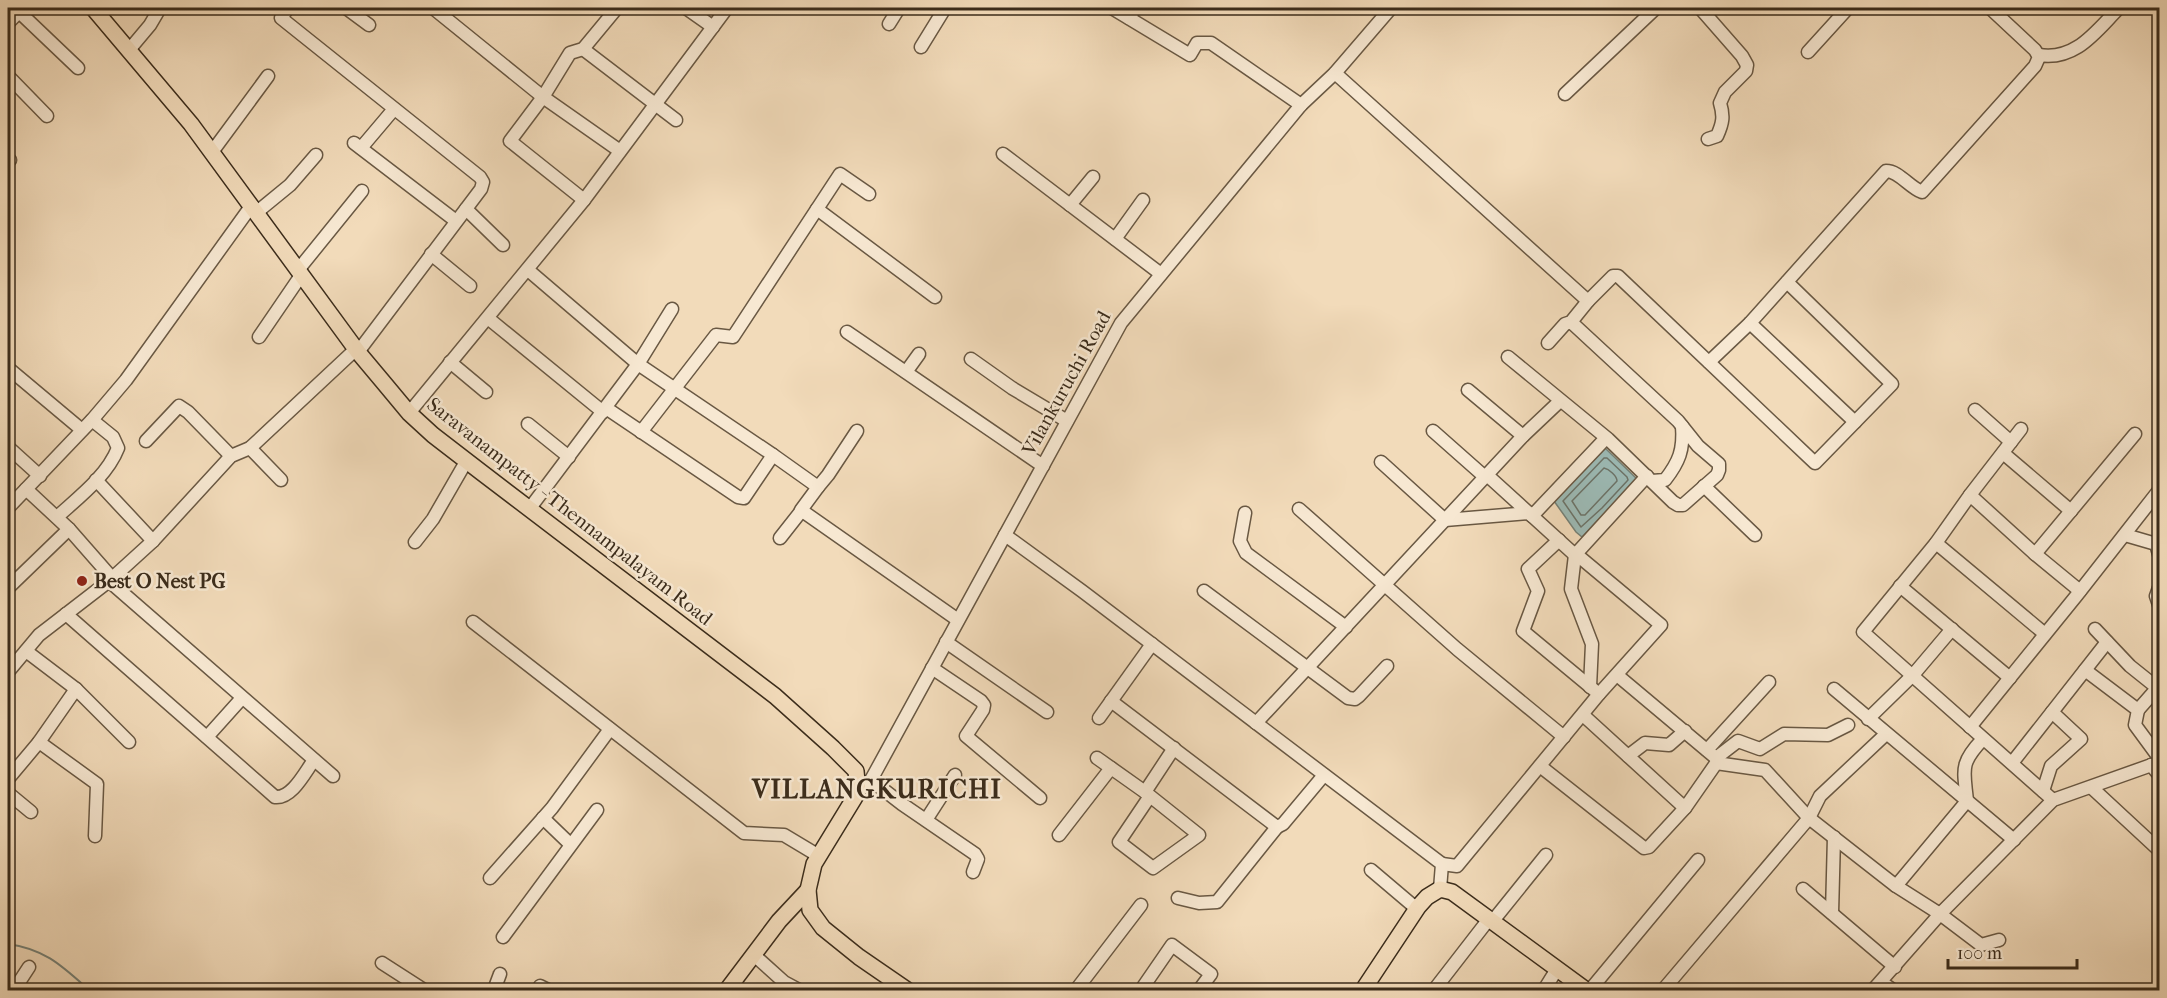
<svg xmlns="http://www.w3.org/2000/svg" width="2167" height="998" viewBox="0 0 2167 998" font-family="'IM FELL French Canon',serif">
	<rect width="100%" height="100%" fill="#f2dbba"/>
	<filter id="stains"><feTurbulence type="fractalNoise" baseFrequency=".00333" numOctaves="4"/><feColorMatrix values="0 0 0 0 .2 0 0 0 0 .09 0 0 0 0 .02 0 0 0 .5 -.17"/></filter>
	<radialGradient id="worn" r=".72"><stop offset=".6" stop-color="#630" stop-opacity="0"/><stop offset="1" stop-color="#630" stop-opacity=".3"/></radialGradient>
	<path fill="#9cbab5" stroke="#758177" stroke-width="1.5" d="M1605,448L1637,479L1582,537L1576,532L1554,501Z"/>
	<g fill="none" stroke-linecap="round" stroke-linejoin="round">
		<g stroke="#6c7368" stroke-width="1.5">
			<path d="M1604,458H1607L1627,477L1628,480L1602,508L1581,527L1563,501Z"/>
			<path d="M1604,468C1609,469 1617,476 1617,481L1585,515H1581L1572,501Z"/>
		</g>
		<path stroke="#758177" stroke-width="2" d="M8,944C45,949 62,966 89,990"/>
		<g stroke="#695843" stroke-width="15">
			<g id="minor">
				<path d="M15,8L78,68"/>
				<path d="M288,8L281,18L480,177L483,182L481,189L358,352"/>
				<path d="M346,8L369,25"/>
				<path d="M433,8L543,97L620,151"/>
				<path d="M686,8L713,27"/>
				<path d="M1112,8L1190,55L1197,43H1211L1301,105"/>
				<path d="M1700,8L1742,56L1747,65L1746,71L1725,92L1720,103C1724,116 1723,123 1717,136L1708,139"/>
				<path d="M1129,18L1135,8"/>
				<path d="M8,23L23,8"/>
				<path d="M889,24L899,8"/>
				<path d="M921,47L945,8"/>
				<path d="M583,49L676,120"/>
				<path d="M129,50L150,25L160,8"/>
				<path d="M1808,52L1848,8"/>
				<path d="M2039,57V55C2076,61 2096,31 2119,8"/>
				<path d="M1335,73L1588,301"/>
				<path d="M8,76L47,116"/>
				<path d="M1565,94L1656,8"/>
				<path d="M354,143L456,221"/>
				<path d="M361,148L394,109"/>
				<path d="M212,152L268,76"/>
				<path d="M1003,154L1161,274"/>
				<path d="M8,158L10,160"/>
				<path d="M584,200L510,141L543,97L570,53L583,49L617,8"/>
				<path d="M1070,205L1093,177"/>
				<path d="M466,209L503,245"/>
				<path d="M817,209L935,297"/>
				<path d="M257,212L290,185L316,155"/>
				<path d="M1115,239L1143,200"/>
				<path d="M431,254L470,286"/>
				<path d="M298,270L362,191"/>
				<path d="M528,270L638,364L672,309"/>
				<path d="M489,319L603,412"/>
				<path d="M1750,323L1855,422"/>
				<path d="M847,332L1043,466"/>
				<path d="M259,337L302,274"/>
				<path d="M1548,343L1565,324L1571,322L1588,301L1613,276H1618L1815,463L1892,384L1787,282"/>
				<path d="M1508,357L1608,439L1673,502L1678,505H1683L1717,475L1719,470V464L1698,446L1678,421L1571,322"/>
				<path d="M971,359L1012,388L1067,421"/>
				<path d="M450,362L486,392"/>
				<path d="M1709,362L1750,323L1886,171C1899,171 1909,187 1922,192L2035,66L2039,57L2035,50L1990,8"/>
				<path d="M8,368L82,430"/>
				<path d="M906,372L919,354"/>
				<path d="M1468,390L1523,436"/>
				<path d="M1975,410L2011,442"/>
				<path d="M409,413L584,200L727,8"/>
				<path d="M528,424L569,457"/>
				<path d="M2021,429L1970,495L1936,543L1863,632L2053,800"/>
				<path d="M1433,431L1485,477"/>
				<path d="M641,432L716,335L733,337L840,174L869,194"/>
				<path d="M146,441L179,406L188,412L231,456"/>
				<path d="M8,447L40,476"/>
				<path d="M250,448L281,480"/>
				<path d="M2003,453L2071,511"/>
				<path d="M773,455L818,487L801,510L958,620"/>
				<path d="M1381,462L1445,520L1529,513"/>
				<path d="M1487,475L1575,555L1647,476"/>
				<path d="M96,480L153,541"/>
				<path d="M1652,481L1665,480C1679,462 1684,450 1682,426"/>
				<path d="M1704,486L1755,535"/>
				<path d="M818,487L828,475L857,431"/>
				<path d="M26,489L69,529L112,578"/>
				<path d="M1970,495L2035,554L2080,591"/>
				<path d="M8,508L92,420L126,380L252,205"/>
				<path d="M530,508L638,364L773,455L744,498L738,497L606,408"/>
				<path d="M1299,509L1457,649L1564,737"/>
				<path d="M1245,513L1240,541L1246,553L1346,627"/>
				<path d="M1532,516L1606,438"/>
				<path d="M57,517C79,497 107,476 118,448L113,437L92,420"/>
				<path d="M1005,535L1082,591L1442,864L1440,889"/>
				<path d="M2125,535L2156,544L2160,558"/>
				<path d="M780,538L802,510"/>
				<path d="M1559,540L1528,569L1538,591L1523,631L1599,694"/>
				<path d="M415,542L433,519L467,460"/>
				<path d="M1936,543L2045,634"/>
				<path d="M2035,554L2135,434"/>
				<path d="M1575,555L1571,589L1592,644L1590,687"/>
				<path d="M109,581L333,776"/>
				<path d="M2160,585L2156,596L2160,608"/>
				<path d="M1900,586L2010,678"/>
				<path d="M8,588L69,529"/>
				<path d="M1204,591L1348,698L1355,699L1359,696L1387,666"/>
				<path d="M66,614L275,797C292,799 305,772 314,760"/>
				<path d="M473,622L744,833L784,835L819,856"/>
				<path d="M2095,629L2130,666L2160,690"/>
				<path d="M946,642L1047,712"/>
				<path d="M26,651L76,689L129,742"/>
				<path d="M932,668L981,701L984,705L983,710L966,736L1040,798"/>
				<path d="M2085,670L2138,710L2135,725L2160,759"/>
				<path d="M8,672L39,635L109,581L153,541L231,456L250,448L356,349"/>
				<path d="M1834,689L2014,840"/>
				<path d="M1111,701L1277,827L1283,824L1324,775"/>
				<path d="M2138,710L2160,685"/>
				<path d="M1583,715L1685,808"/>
				<path d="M1099,718L1152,644"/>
				<path d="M1868,719L1913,675L1952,629"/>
				<path d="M1256,723L1523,436L1560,401"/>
				<path d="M1970,727L2077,595L2160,489"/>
				<path d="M207,737L242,698"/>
				<path d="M39,742L97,784L95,836"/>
				<path d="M1707,750L1769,682"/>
				<path d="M1628,756L1645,743L1669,745L1685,731"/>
				<path d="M1097,758L1145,792"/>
				<path d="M1716,758L1738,741L1760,749L1784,734L1828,735L1848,725"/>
				<path d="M1716,763L1765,770L1809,818L1896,886L1940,914L1981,945L1999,940"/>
				<path d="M2012,763L2107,642"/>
				<path d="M2151,765L2160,776"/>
				<path d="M1540,766L1644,848L1649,847L1685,808L1717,762L1716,758L1617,675"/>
				<path d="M8,779L39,742L76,689"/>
				<path d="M871,780L902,804L975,854L978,859L973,872"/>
				<path d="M2091,787L2160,851"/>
				<path d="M2043,791L2051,766L2081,739L2052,712"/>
				<path d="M858,792L871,780L1121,323L1301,105L1335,73L1391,8"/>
				<path d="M8,793L31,812"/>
				<path d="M1150,796L1119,842L1153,868L1199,835L1145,792L1174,748"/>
				<path d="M543,818L570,844"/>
				<path d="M926,820L955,775"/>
				<path d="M1059,835L1111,768"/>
				<path d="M1442,864L1457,866L1599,694L1661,625L1576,554"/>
				<path d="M1371,870L1417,909"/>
				<path d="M490,878L552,808L610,729"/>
				<path d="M1896,886L1967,801C1964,770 1959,764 1983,739"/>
				<path d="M1803,889L1895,967"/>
				<path d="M1178,898L1199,903L1217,902L1277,827"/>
				<path d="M1832,913L1834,837"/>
				<path d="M1492,922L1546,855"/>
				<path d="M503,937L597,810"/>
				<path d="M754,955L784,982L799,990"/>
				<path d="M382,963L424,990"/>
				<path d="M1881,982L1893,990"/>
				<path d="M540,986L548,990"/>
				<path d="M14,990L29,967"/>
				<path d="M494,990L500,974"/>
				<path d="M1076,990L1141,905"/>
				<path d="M1141,990L1172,945L1211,974L1199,990"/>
				<path d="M1434,990L1489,919"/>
				<path d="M1544,990L1557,969"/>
				<path d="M1590,990L1698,860"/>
				<path d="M1663,990L1809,818L1820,796L1886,734"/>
				<path d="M1873,990L1940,914L2053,800L2160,762"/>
			</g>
		</g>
		<g stroke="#3b2c1b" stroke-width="18">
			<g id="major">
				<path d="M93,8L191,124L358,352L384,383L409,413L433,435L481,472L775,696L833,748L856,771L858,792L814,864L808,890L810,910L823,928L859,957L907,990"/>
				<path d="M727,990L779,921L808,890"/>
				<path d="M1363,990L1418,907L1427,897L1440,889L1452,892L1586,990"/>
			</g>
		</g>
		<use href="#minor" stroke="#f7e8d2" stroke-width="12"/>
		<use href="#major" stroke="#f2dbba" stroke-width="15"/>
	</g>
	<circle fill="#8f2418" stroke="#f7e8d2" stroke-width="2" cx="82" cy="581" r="6"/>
	<g text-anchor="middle" stroke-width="5" stroke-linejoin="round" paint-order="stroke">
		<g font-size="20" fill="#3b2c1b" stroke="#f7e8d2">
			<text transform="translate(1066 383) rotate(-61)" y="7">Vilankuruchi Road</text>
			<text transform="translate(570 511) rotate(38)" y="7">Saravanampatty - Thennampalayam Road</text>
		</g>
		<g font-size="20" font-weight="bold" fill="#3b2c1b" stroke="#f7e8d2" text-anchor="start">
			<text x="94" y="588">Best O Nest PG</text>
		</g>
		<g font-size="26" font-weight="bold" letter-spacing="1.5" fill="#3b2c1b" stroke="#f7e8d2">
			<text x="877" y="798">VILLANGKURICHI</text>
		</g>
	</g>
	<rect width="2167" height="998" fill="none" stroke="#f2dbba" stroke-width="30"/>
	<rect x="9" y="9" width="2149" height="980" fill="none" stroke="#3b2c1b" stroke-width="3"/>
	<rect x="15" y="15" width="2137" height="968" fill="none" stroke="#3b2c1b" stroke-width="1.5"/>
	<path d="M1948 959v9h129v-9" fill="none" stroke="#3b2c1b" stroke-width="3"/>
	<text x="1957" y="959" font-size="18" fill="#3b2c1b" stroke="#f7e8d2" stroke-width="4.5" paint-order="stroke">100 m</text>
	<rect width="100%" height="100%" filter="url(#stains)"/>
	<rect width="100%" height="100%" fill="url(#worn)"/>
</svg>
